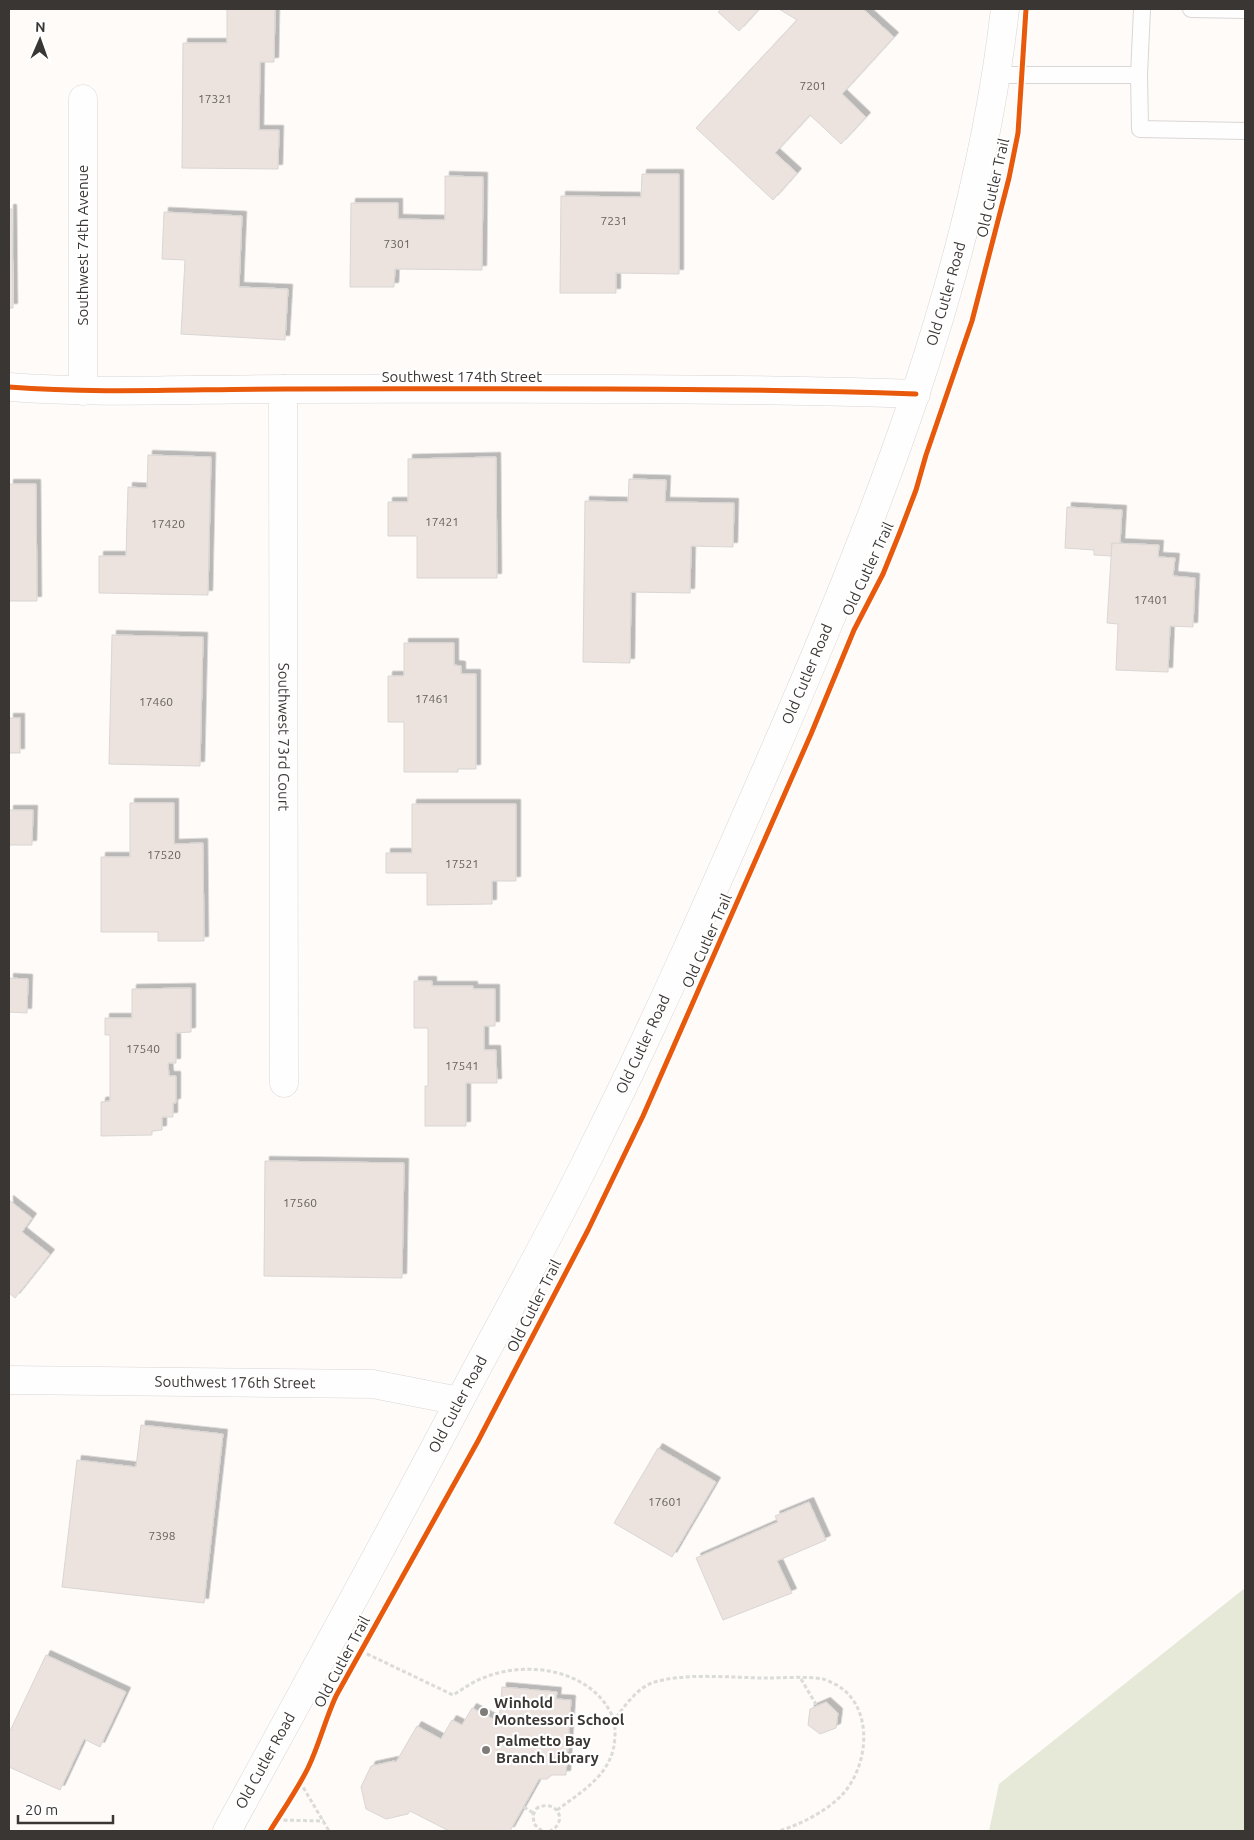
<svg xmlns="http://www.w3.org/2000/svg" width="1254" height="1840" viewBox="0 0 1254 1840" font-family="Ubuntu,sans-serif">
	<defs>
		<filter id="shadow"><feDropShadow dx="4.5" dy="-4.5" stdDeviation="0" flood-color="#0004"/></filter>
	</defs>
	<rect width="100%" height="100%" fill="#fefbf9"/>
	<path fill="#e6e9d7" d="M1245,1588V1831H989L999,1784Z"/>
	<g fill="#ece2de" stroke="#d9d6d4" filter="url(#shadow)">
		<path d="M227,9H275L274,62H260L259,130H279L278,169L182,168L183,43H227Z"/>
		<path d="M721,9H759L739,31L718,12Z"/>
		<path d="M779,9H863L894,37L842,94L866,117L841,144L810,115L775,153L797,173L773,200L696,128L797,20Z"/>
		<path d="M642,174H679V274L616,273V293H560L561,196L641,197Z"/>
		<path d="M445,176L483,177L482,270L395,269L394,287H350L351,203H398V219L445,220Z"/>
		<path d="M9,209H12L13,308H9Z"/>
		<path d="M164,212L242,216L239,287L288,289L285,340L181,334L185,260L162,259Z"/>
		<path d="M148,455L211,457L208,595L99,593V556H126L128,487L147,488Z"/>
		<path d="M496,457L497,578H417V536H388V502H408V459Z"/>
		<path d="M629,479L666,480L665,502L734,503L733,547L691,546L690,593L631,592L630,663L583,662L585,501L628,502Z"/>
		<path d="M9,484H36L37,601H9Z"/>
		<path d="M1067,507L1122,510L1120,544L1112,543L1111,556L1094,555V550L1065,548Z"/>
		<path d="M1112,543L1159,545L1158,557L1175,558L1173,576L1195,578L1193,627L1170,626L1168,672L1116,670L1118,624L1107,623Z"/>
		<path d="M112,635L203,637L200,766L109,764Z"/>
		<path d="M404,643H454V665L461,666V674H476V769H458V772H404V722H388V676H404Z"/>
		<rect x="9" y="718" width="11" height="35"/>
		<path d="M130,803H174V844L203,843L204,941H158V932H101V857H130Z"/>
		<path d="M412,804H516V881H492V904L427,905V873H386V853H412Z"/>
		<path d="M9,810H33L32,845H9Z"/>
		<path d="M9,978L28,979L27,1013L9,1012Z"/>
		<path d="M414,981H432V986H473V989H495V1026H484V1050H496L497,1083H466V1126H425V1086H428V1028H414Z"/>
		<path d="M191,988V1032L176,1033V1063H168L169,1076H176V1103H173V1117H162V1130L152,1131V1135L101,1136V1102L110,1101V1035H105V1018H132V989Z"/>
		<path d="M265,1161L404,1163L402,1278L264,1276Z"/>
		<path d="M9,1200L32,1218L22,1232L50,1254L15,1298L9,1293Z"/>
		<path d="M141,1425L223,1434L204,1603L62,1587L77,1460L136,1467Z"/>
		<path d="M658,1448L716,1482L672,1557L614,1523Z"/>
		<path d="M809,1502L826,1540L777,1561L792,1593L723,1620L696,1558L778,1522L775,1516Z"/>
		<path d="M46,1655L126,1692L100,1747L84,1739L60,1790L9,1767V1730L10,1731Z"/>
		<path d="M502,1687L557,1692L556,1699L571,1700L566,1775H552L547,1779H539L510,1831H449L410,1811L408,1814L386,1819L366,1809L361,1787L371,1766L394,1761L396,1762L417,1726L441,1739L452,1720L462,1725L472,1708L499,1722Z"/>
		<path d="M826,1702L838,1713L836,1728L820,1734L808,1725L810,1709Z"/>
	</g>
	<g fill="none" stroke-linecap="round" stroke-linejoin="round">
		<g stroke="#dad6d5" stroke-width="18">
			<g id="lane">
				<path d="M1191,9L1245,10"/>
				<path d="M996,75H1139L1142,9"/>
				<path d="M1139,75L1140,129L1245,131"/>
			</g>
		</g>
		<g stroke="#dad6d5" stroke-width="29">
			<g id="street">
				<path d="M83,99V391"/>
				<path d="M9,387C101,394 194,389 287,389C496,389 706,387 916,394"/>
				<path id="s1" d="M283,389L284,1083"/>
				<path id="s2" d="M9,1380L373,1384L459,1401"/>
			</g>
		</g>
		<g stroke="#dad6d5" stroke-width="29">
			<g id="secondary">
				<path id="s3" d="M227,1831C305,1688 384,1545 460,1400C504,1317 550,1236 591,1152C655,1024 713,892 770,761C875,520 975,271 1005,9"/>
			</g>
		</g>
		<g stroke="#dbdbda" stroke-width="3" stroke-dasharray="4 2.5" stroke-linecap="butt">
			<path d="M361,1651L453,1695C463,1689 472,1682 483,1678C528,1659 595,1670 614,1720C625,1706 636,1689 652,1683C684,1672 732,1678 766,1678C784,1678 804,1676 823,1679C827,1680 832,1683 837,1685C875,1708 869,1767 841,1796C825,1812 801,1824 779,1831"/>
			<path d="M801,1679L817,1706"/>
			<path d="M300,1782L329,1831"/>
			<path d="M524,1807L533,1813"/>
			<path d="M557,1810C591,1785 621,1768 614,1720"/>
			<path d="M277,1820L324,1821"/>
			<path d="M542,1831L534,1824L533,1815L537,1808C557,1798 569,1822 550,1831"/>
		</g>
		<use href="#lane" stroke="#fffefe" stroke-width="16"/>
		<use href="#street" stroke="#fffefe" stroke-width="28"/>
		<use href="#secondary" stroke="#fffefe" stroke-width="28"/>
		<g stroke="#fff" stroke-width="8">
			<g id="cycleway">
				<path d="M9,387C101,394 194,389 287,389C496,389 706,387 916,394"/>
				<path d="M270,1831C283,1810 297,1790 308,1768C319,1745 325,1720 336,1696L478,1441L588,1230L643,1116L811,734L854,630L883,574L900,532L916,490L926,455L972,321L1009,178L1018,133L1026,9"/>
			</g>
		</g>
		<use href="#cycleway" stroke="#e8590c" stroke-width="5"/>
	</g>
	<g fill="#7f7b79" stroke="#fff" stroke-width="2">
		<circle cx="484" cy="1712" r="5"/>
		<circle cx="486" cy="1750" r="5"/>
	</g>
	<g text-anchor="middle" stroke-width="4.5" stroke-linejoin="round" paint-order="stroke">
		<g font-size="12" fill="#66615e">
			<text x="813" y="90">7201</text>
			<text x="215" y="103">17321</text>
			<text x="614" y="225">7231</text>
			<text x="397" y="248">7301</text>
			<text x="442" y="526">17421</text>
			<text x="168" y="528">17420</text>
			<text x="1151" y="604">17401</text>
			<text x="432" y="703">17461</text>
			<text x="156" y="706">17460</text>
			<text x="164" y="859">17520</text>
			<text x="462" y="868">17521</text>
			<text x="143" y="1053">17540</text>
			<text x="462" y="1070">17541</text>
			<text x="300" y="1207">17560</text>
			<text x="665" y="1506">17601</text>
			<text x="162" y="1540">7398</text>
		</g>
		<g font-size="15" fill="#3a3634" stroke="#fff">
			<text transform="translate(993 188) rotate(-77)" y="5">Old Cutler Trail</text>
			<text transform="translate(83 245) rotate(-90)" y="5">Southwest 74th Avenue</text>
			<text dy="5" stroke="none"><textPath href="#s3" startOffset="1700">Old Cutler Road</textPath></text>
			<text x="462" y="382">Southwest 174th Street</text>
			<text transform="translate(868 569) rotate(-65)" y="5">Old Cutler Trail</text>
			<text dy="5" stroke="none"><textPath href="#s3" startOffset="1295">Old Cutler Road</textPath></text>
			<text dy="5" stroke="none"><textPath href="#s1" startOffset="348">Southwest 73rd Court</textPath></text>
			<text transform="translate(707 941) rotate(-66)" y="5">Old Cutler Trail</text>
			<text dy="5" stroke="none"><textPath href="#s3" startOffset="890">Old Cutler Road</textPath></text>
			<text transform="translate(534 1306) rotate(-63)" y="5">Old Cutler Trail</text>
			<text dy="5" stroke="none"><textPath href="#s2" startOffset="226">Southwest 176th Street</textPath></text>
			<text dy="5" stroke="none"><textPath href="#s3" startOffset="485">Old Cutler Road</textPath></text>
			<text transform="translate(342 1662) rotate(-62)" y="5">Old Cutler Trail</text>
			<text dy="5" stroke="none"><textPath href="#s3" startOffset="80">Old Cutler Road</textPath></text>
		</g>
		<g font-size="15" font-weight="bold" fill="#3a3634" stroke="#fff" text-anchor="start">
			<text x="494" y="1708">Winhold<tspan x="494" dy="17">Montessori School</tspan></text>
			<text x="496" y="1746">Palmetto Bay<tspan x="496" dy="17">Branch Library</tspan></text>
		</g>
	</g>
	<rect width="1254" height="1840" fill="none" stroke="#3a3634" stroke-width="20"/>
	<g transform="translate(40 40) rotate(2)" stroke="#ffffff" stroke-width="4" paint-order="stroke">
	<path d="M0-4L9 19L0 12L-9 19Z" fill="#3a3634"/>
	<text y="-8" font-size="14" font-weight="bold" text-anchor="middle" fill="#3a3634">N</text>
	</g>
	<path d="M18 1815v8h95v-8" fill="none" stroke="#3a3634" stroke-width="2.5"/>
	<text x="25" y="1815" font-size="15" fill="#3a3634" stroke="#ffffff" stroke-width="4" paint-order="stroke">20 m</text>
</svg>
